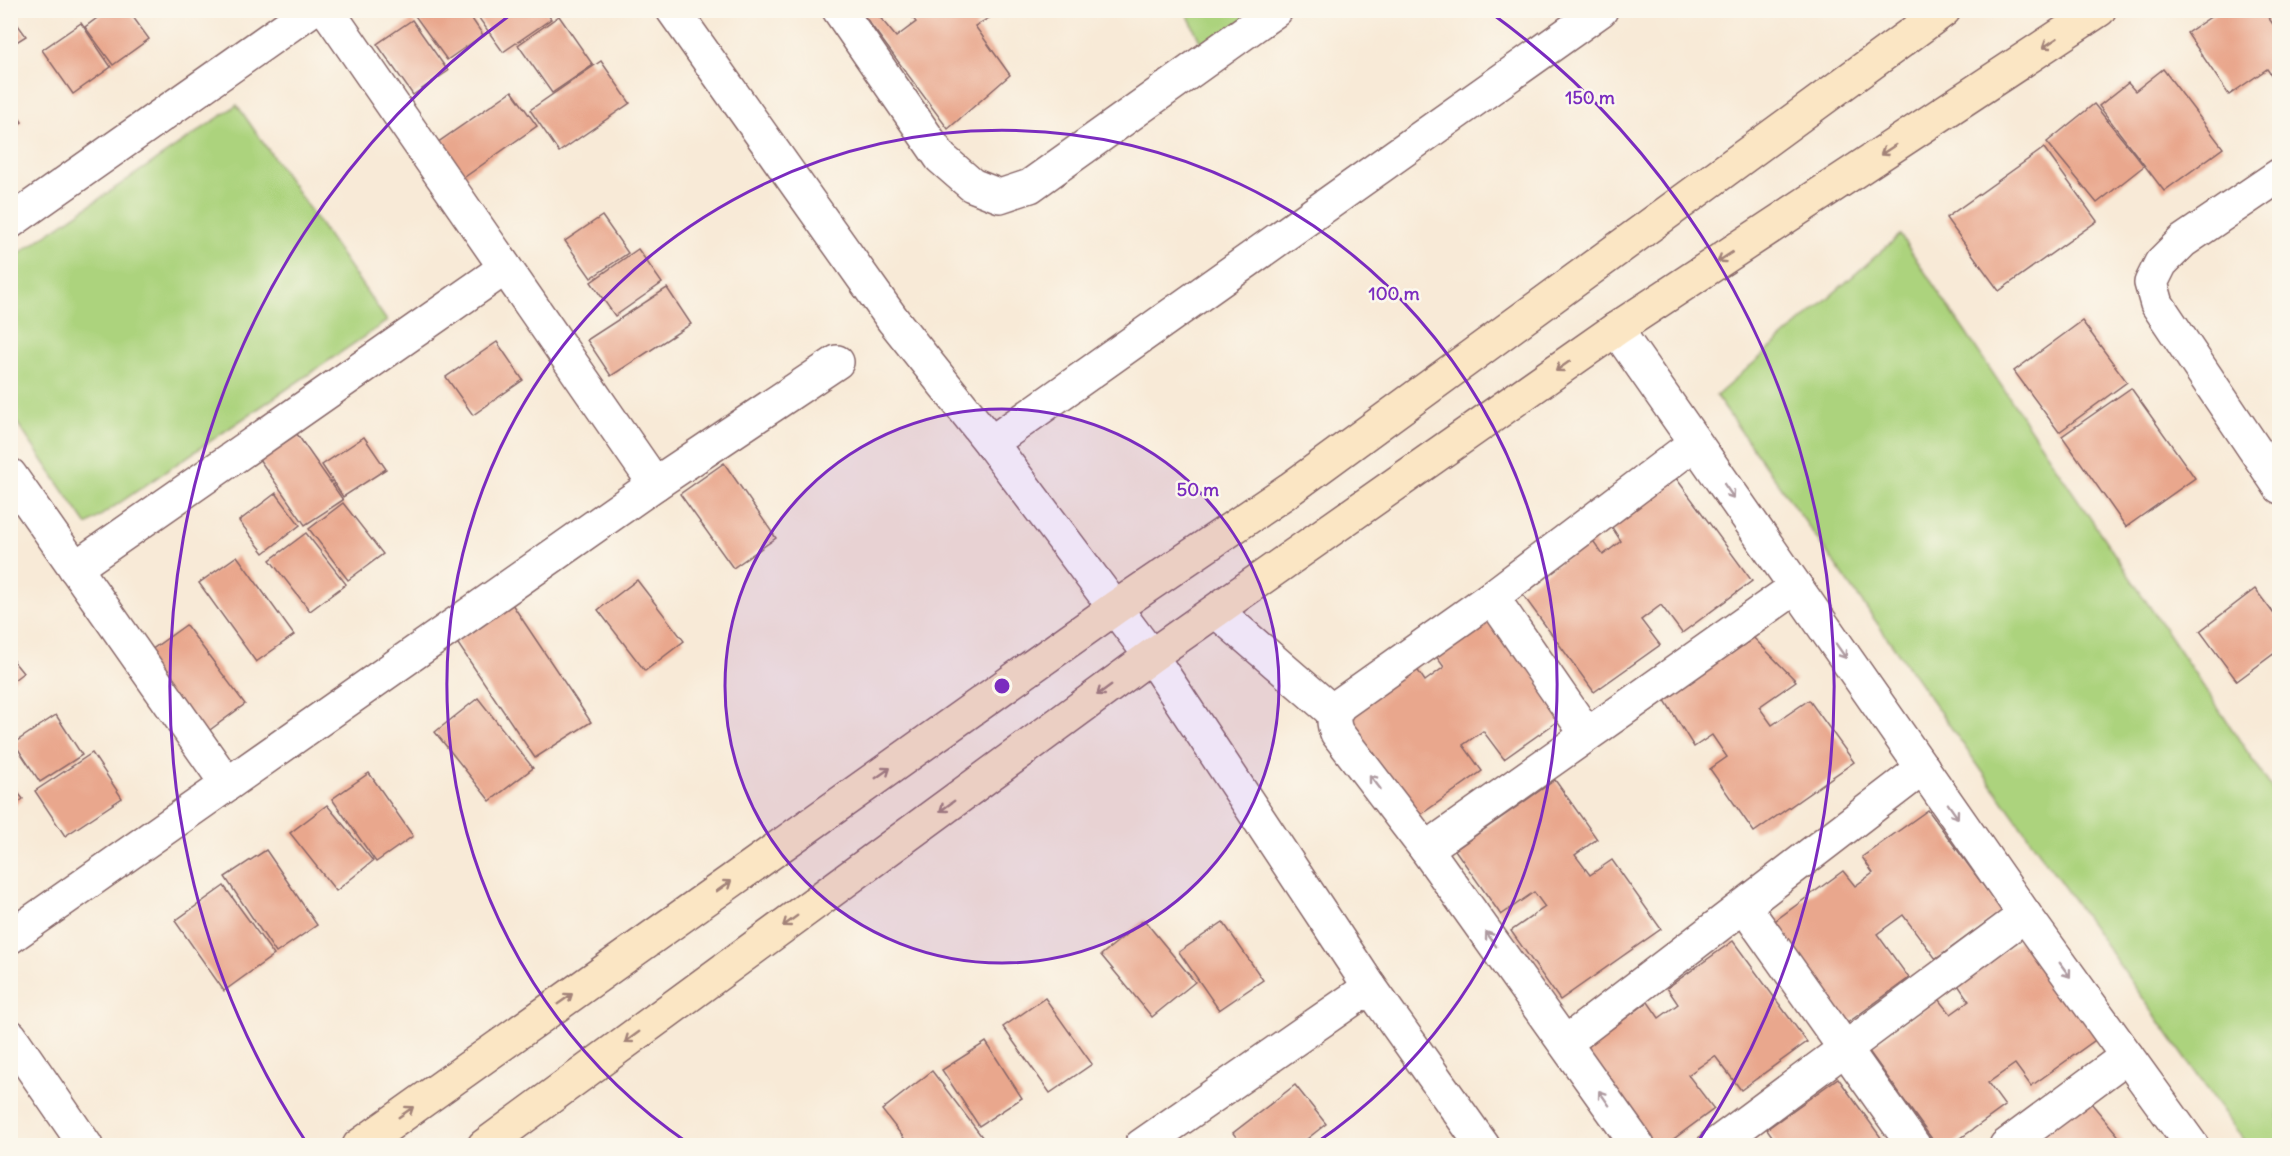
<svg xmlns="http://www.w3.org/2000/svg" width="2290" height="1156" viewBox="0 0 2290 1156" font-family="Delius,sans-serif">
	<rect width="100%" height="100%" fill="#fbf7ec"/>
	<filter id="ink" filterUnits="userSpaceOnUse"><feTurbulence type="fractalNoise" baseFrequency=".0167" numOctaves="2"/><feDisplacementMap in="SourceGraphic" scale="12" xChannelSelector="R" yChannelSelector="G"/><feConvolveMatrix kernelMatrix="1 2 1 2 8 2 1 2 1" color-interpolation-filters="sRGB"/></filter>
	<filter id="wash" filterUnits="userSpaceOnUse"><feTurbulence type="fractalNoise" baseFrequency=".008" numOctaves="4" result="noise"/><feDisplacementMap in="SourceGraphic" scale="24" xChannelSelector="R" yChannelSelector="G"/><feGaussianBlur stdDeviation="1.35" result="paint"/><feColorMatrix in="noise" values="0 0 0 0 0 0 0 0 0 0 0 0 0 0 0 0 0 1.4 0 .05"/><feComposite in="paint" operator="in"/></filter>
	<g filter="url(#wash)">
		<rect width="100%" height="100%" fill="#f8ead7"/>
		<g fill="#acd37d" stroke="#7b7954" stroke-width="1.5">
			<path d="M1186,11H1276L1208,59Z"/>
			<path d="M237,105L387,321L87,525L11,414V259Z"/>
			<path d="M1900,235L2279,799V1145H2247L1716,396Z"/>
		</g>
		<g id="blocks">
			<g fill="#e9a78d">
				<path d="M108,10H128L149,39L113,65L85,27Z"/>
				<path d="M417,10H466L483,35L447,60L413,13Z"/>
				<path d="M481,10H545L551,19L503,52L476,14Z"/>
				<path d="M860,10H874L896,37L916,22L907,10H1003L975,26L1010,75L948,129Z"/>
				<path d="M2221,10H2263L2280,34V78L2275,80L2267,69L2229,95L2187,33Z"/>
				<path d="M10,14L26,36L10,46Z"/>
				<path d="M559,16L593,65L552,93L518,45Z"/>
				<path d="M412,20L448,71L413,95L377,44Z"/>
				<path d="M81,23L111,67L73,94L42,50Z"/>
				<path d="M601,61L630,103L559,152L530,110Z"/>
				<path d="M2163,69L2223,148L2164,191L2099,106L2128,83L2135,91Z"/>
				<path d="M512,91L537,126L462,179L437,143Z"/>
				<path d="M2094,104L2144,166L2097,203L2047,142Z"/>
				<path d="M10,105L22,122L10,130Z"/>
				<path d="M2044,148L2097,221L1999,291L1946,218Z"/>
				<path d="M602,216L628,253L591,278L565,241Z"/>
				<path d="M638,249L662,283L615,316L591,282Z"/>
				<path d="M667,288L691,324L611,376L587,340Z"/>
				<path d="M2082,321L2127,382L2059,432L2014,371Z"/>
				<path d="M497,342L523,380L473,415L446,377Z"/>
				<path d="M2131,388L2195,478L2126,527L2062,436Z"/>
				<path d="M297,434L343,500L305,525L259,459Z"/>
				<path d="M364,437L386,469L343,497L322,465Z"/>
				<path d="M724,463L776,538L733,568L680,494Z"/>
				<path d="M1676,478L1752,581L1682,633L1661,605L1641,620L1660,645L1594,692L1520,591L1592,539L1603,555L1621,541L1611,526Z"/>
				<path d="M276,493L300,525L264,553L239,521Z"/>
				<path d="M343,503L383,554L348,580L309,529Z"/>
				<path d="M306,533L346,584L310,611L270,560Z"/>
				<path d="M237,556L294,635L256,662L199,583Z"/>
				<path d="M637,580L684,641L645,671L598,610Z"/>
				<path d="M2255,589L2280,622V649L2237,681L2200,631Z"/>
				<path d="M512,604L591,722L535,758L456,641Z"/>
				<path d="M1495,612L1562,718L1504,759L1483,731L1463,745L1482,771L1416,818L1343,717L1414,665L1425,681L1444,667L1433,652Z"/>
				<path d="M186,625L245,704L199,738L140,658Z"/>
				<path d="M1746,630L1796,681L1759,707L1772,725L1809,700L1854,762L1754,832L1710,769L1727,757L1712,735L1694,747L1661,694Z"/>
				<path d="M10,657L23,673L10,683Z"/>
				<path d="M478,698L533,768L490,801L435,732Z"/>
				<path d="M56,715L82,755L40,782L14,743Z"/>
				<path d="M92,753L122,798L65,836L35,791Z"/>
				<path d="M369,773L413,836L376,862L332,799Z"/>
				<path d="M1555,780L1597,839L1575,855L1590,875L1612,860L1661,929L1560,1000L1511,931L1545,907L1534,892L1501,915L1455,850Z"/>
				<path d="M10,783L23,799L10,809Z"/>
				<path d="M327,805L373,861L336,891L290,833Z"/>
				<path d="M1928,810L2002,911L1936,959L1903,915L1877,934L1909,978L1846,1024L1772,923L1843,871L1855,886L1873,873L1862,857Z"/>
				<path d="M266,850L317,925L276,953L225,877Z"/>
				<path d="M224,886L274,955L224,991L175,921Z"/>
				<path d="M1144,920L1195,982L1152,1017L1101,955Z"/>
				<path d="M1223,922L1263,980L1219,1010L1179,952Z"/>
				<path d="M2024,937L2098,1038L2031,1086L2015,1064L1988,1083L2005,1106L1950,1146H1937L1868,1050L1939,999L1951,1014L1969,1001L1958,985Z"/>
				<path d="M1733,941L1807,1042L1741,1090L1715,1056L1688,1075L1714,1109L1664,1146H1644L1577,1054L1648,1002L1659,1018L1678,1004L1667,988Z"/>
				<path d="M1045,998L1092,1064L1050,1093L1003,1027Z"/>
				<path d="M986,1042L1022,1098L979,1126L942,1070Z"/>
				<path d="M932,1071L989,1146H910L882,1110Z"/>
				<path d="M1838,1078L1887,1146H1779L1767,1129Z"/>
				<path d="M1295,1085L1326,1124L1298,1146H1243L1233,1133Z"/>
				<path d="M2086,1097L2127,1146H2019Z"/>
			</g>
		</g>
	</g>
	<g filter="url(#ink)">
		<use href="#blocks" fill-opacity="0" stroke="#876667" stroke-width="1.5"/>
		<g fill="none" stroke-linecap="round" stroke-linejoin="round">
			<g stroke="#876667" stroke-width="36">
				<g id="street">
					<path d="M327,10L655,484"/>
					<path d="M673,10L893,320L991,443L1151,656L1370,987L1483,1146"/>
					<path d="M839,10L941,158L972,185L1000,196L1030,186L1276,10"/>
					<path d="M2280,175L2183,241L2161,263L2151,283L2157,304L2280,487"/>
					<path d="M10,222L311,10"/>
					<path d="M1616,329L2025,915L2192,1146"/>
					<path d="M991,443L1601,10"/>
					<path d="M10,475L227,784"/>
					<path d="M75,568L505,268"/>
					<path d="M1492,597L1586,733"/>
					<path d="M1216,611L1334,713"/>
					<path d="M1426,849L1796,587"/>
					<path d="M1744,906L1914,1146"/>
					<path d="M10,937L655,484L837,362"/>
					<path d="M10,1036L86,1146"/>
					<path d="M1565,1043L1923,768"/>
					<path d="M1141,1146L1370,987"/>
					<path d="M1638,1146L1426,849L1337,733C1332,721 1333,714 1341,704L1492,597L1695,443"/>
					<path d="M1714,1146L2025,915"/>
					<path d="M2006,1146L2127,1056"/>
				</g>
			</g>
			<g stroke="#876667" stroke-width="36">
				<g id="secondary">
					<path d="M359,1146L1116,607L1290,489L1944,10"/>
					<path d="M484,1146L1151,656L1616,329L2099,10"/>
				</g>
			</g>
			<use href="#street" stroke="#fff" stroke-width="33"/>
			<use href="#secondary" stroke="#fbe6c4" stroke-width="33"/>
		</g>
		<defs><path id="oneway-shaft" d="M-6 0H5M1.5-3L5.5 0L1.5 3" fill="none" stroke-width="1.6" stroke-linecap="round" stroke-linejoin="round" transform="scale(1.5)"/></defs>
		<g stroke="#a28278">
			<use href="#oneway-shaft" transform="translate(2050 43) rotate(147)"/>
			<use href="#oneway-shaft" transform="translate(1888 150) rotate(147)"/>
			<use href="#oneway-shaft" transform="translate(1725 257) rotate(147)"/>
			<use href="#oneway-shaft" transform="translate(1563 366) rotate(145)"/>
			<use href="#oneway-shaft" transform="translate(1104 690) rotate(144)"/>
			<use href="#oneway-shaft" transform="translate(883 773) rotate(-35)"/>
			<use href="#oneway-shaft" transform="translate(947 806) rotate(144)"/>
			<use href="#oneway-shaft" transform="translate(724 886) rotate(-35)"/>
			<use href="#oneway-shaft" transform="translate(790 921) rotate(144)"/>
			<use href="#oneway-shaft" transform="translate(565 999) rotate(-35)"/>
			<use href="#oneway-shaft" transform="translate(632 1037) rotate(144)"/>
			<use href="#oneway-shaft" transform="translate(406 1112) rotate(-35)"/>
		</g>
		<g stroke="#ae9aa0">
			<use href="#oneway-shaft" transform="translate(1729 491) rotate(55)"/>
			<use href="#oneway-shaft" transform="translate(1841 651) rotate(55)"/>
			<use href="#oneway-shaft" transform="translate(1375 782) rotate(-128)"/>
			<use href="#oneway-shaft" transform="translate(1953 811) rotate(55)"/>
			<use href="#oneway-shaft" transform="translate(1491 939) rotate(-125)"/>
			<use href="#oneway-shaft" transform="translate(2065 970) rotate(54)"/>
			<use href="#oneway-shaft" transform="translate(1604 1098) rotate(-125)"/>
		</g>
	</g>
	<circle cx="1002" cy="686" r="277" fill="#7b2cbf" fill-opacity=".12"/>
	<g fill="none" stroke="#7b2cbf" stroke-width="3">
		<circle cx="1002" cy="686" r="277"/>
		<path d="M688 1143A555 555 0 1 1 1316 1143"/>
		<path d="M308 1145A832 832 0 0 1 513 13M1491 13A832 832 0 0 1 1696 1145"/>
	</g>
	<circle cx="1002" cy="686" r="9" fill="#7b2cbf" stroke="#fbf7ec" stroke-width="3"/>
	<g font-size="18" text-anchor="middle" font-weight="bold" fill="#7b2cbf" stroke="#fbf7ec" stroke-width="5" stroke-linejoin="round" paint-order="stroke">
		<text x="1590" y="104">150 m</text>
		<text x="1394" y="300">100 m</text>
		<text x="1198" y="496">50 m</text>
	</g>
	<rect width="2290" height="1156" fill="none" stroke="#fbf7ec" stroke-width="36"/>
</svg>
